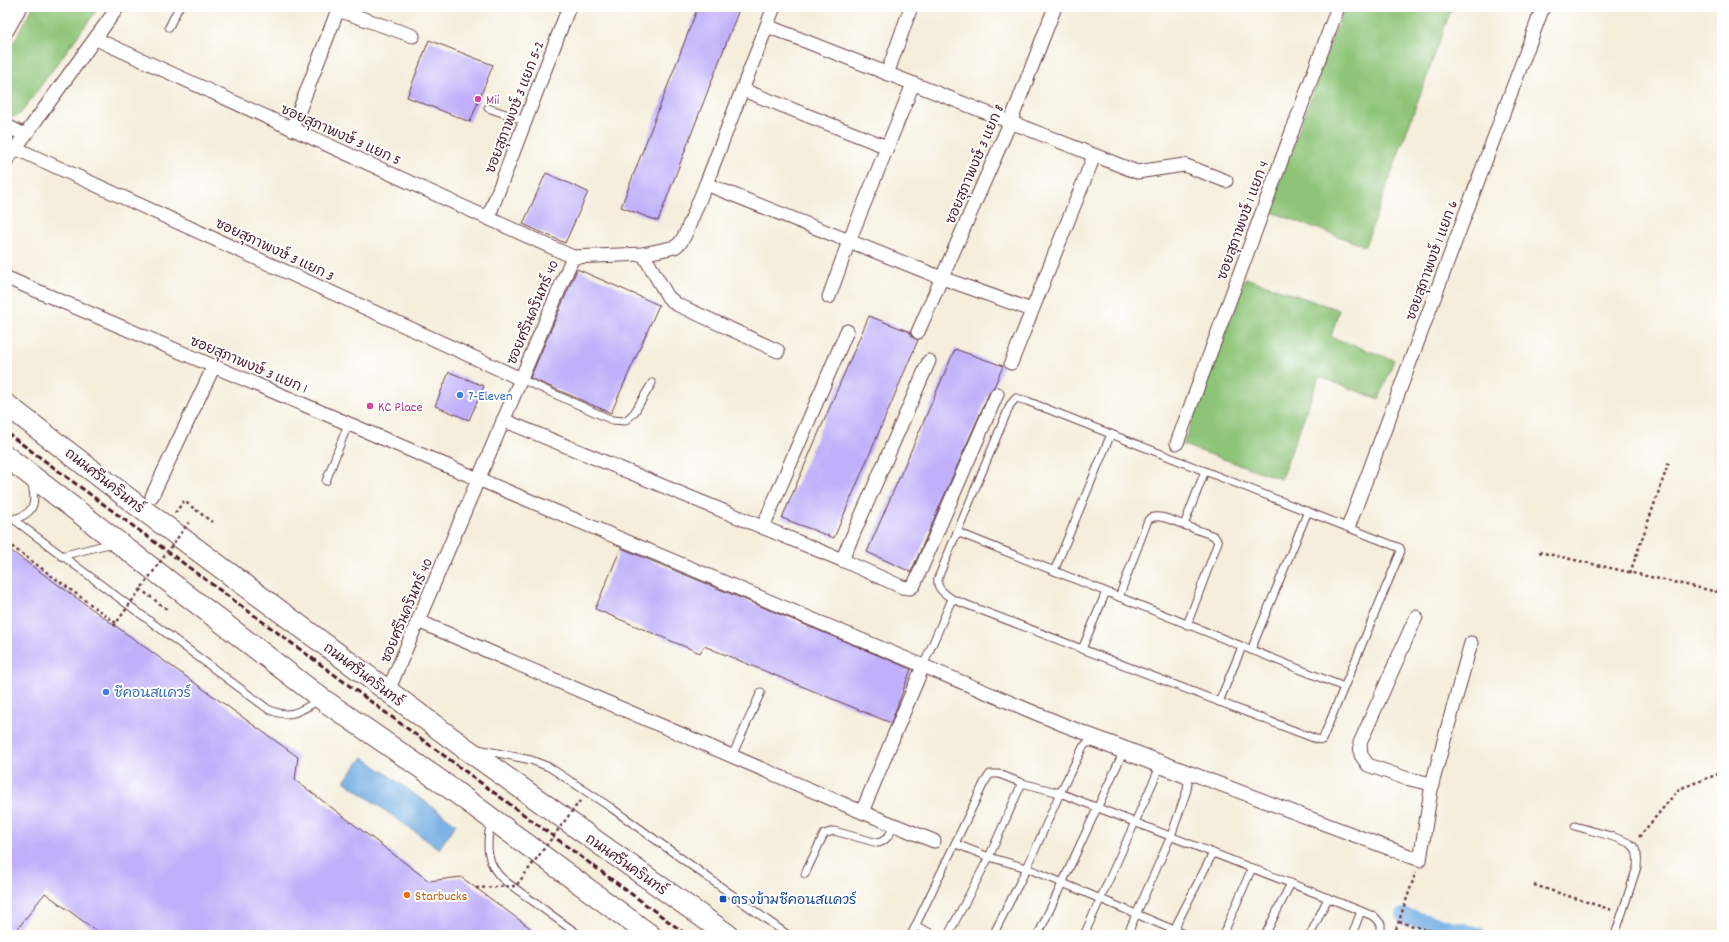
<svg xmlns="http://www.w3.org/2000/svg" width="1729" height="942" viewBox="0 0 1729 942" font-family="Dekko,'Playpen Sans Thai',sans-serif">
	<rect width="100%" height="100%" fill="#fff"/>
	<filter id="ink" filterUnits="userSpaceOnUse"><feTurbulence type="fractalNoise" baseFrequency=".025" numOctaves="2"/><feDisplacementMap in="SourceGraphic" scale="8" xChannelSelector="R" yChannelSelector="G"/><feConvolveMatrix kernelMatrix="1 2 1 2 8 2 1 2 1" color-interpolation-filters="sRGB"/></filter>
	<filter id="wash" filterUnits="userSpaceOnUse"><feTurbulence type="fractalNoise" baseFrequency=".012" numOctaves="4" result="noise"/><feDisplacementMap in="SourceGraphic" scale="16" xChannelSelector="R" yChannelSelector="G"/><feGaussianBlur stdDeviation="0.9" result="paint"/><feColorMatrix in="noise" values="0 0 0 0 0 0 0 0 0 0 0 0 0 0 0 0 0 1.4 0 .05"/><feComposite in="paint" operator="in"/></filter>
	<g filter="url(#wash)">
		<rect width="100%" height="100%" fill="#f5eedb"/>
		<g fill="#8dc477" stroke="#6c7251">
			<path d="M33,7H99L20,114L13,117L7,114V54Z"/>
			<path d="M1344,7H1452L1365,246L1269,211Z"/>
			<path d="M1246,278L1339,310L1331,337L1394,360L1379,399L1319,377L1281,479L1183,445Z"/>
		</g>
		<path fill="#70ace2" stroke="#5d6686" d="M363,757L456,824L439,849L344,781Z"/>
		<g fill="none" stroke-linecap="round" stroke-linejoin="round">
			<path stroke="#70ace2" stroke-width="16" d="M1404,916L1478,935"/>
		</g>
		<g id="blocks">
			<g fill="#c1b0f9">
				<path d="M698,7H740L658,221L621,207Z"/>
				<path d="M429,40L493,65L470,122L407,97Z"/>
				<path d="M546,173L588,192L565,243L523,224Z"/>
				<path d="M577,269L659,305L611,413L530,378Z"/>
				<path d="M869,316L910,332L912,337L918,340L834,538L782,518Z"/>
				<path d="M955,349L1003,366L994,387L990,391L911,572L867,552Z"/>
				<path d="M449,372L484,386L469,420L435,406Z"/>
				<path d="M7,548L298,757L295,780L429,881L461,877L540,935H198L194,933L167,935H91L95,930L45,893L13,935H7Z"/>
				<path d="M621,548L911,669L891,723L704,646L700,653L595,609Z"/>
			</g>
		</g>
	</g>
	<g filter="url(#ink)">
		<use href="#blocks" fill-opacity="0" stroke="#643e45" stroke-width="1"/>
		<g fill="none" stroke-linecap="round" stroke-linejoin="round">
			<g stroke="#643e45" stroke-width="9">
				<g id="lane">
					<path d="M169,27L179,7"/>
					<path d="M488,108L526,121"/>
					<path d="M521,379L612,420L625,421L634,413L652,383"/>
					<path d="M1016,398L1027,401L1400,548L1401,551L1322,740L1316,739L952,599C944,593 936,589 938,578L1010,405Z"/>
					<path d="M326,481L348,424"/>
					<path d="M7,517L13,519L268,709C290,720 300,711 319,700"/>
					<path d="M13,519C35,514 37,502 31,482"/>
					<path d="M1184,525L1214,536L1218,542L1187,625"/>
					<path d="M957,532L1344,687"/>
					<path d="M61,556L113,543"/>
					<path d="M1054,571L1111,434"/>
					<path d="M1119,597L1148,520C1157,512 1173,521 1184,525L1205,471"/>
					<path d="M1082,649L1106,592"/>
					<path d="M1251,650L1308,511"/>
					<path d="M923,666L952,599"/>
					<path d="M1219,702L1242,647"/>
					<path d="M478,749L531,760L549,767L610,807L788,935"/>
					<path d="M732,756L761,692"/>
					<path d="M491,821C486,843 485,865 505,881L579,935"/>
					<path d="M1575,826C1587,830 1625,838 1633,846C1638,851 1638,859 1637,867L1615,935"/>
					<path d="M956,844L989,857L1027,868L1186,935"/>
					<path d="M805,874L824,834L834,831L878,843C887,841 890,833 895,825"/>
					<path d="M916,926L935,935"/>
					<path d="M911,935L984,783L990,774H999L1022,783L1060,793L1361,911L1375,917L1381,924V935"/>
					<path d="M948,935L989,857L1022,783"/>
					<path d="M993,935L1027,868L1060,793L1083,747L1087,743H1092L1184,779L1188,782L1187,790L1171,836L1127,935"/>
					<path d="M1038,935L1122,755"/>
					<path d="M1084,935L1159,769"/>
					<path d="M1171,935L1213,853"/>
					<path d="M1223,935L1252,868"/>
					<path d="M1265,935L1291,883"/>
					<path d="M1310,935L1328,898"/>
					<path d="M1352,935L1361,911"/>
				</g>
			</g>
			<g stroke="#643e45" stroke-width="15">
				<g id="street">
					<path d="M338,10L413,36"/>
					<path d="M767,26L1137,172L1184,165L1226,181"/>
					<path d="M7,31L20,7"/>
					<path d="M96,39L573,257"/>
					<path d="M887,74L911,7"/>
					<path d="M743,90L887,147"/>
					<path d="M7,126L25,135"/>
					<path d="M292,129L339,7"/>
					<path d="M15,148L521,379"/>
					<path d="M7,160L118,7"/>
					<path d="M706,184L942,278L1032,310"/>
					<path d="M488,218L569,7"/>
					<path d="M643,254L668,297L676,304L778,351"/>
					<path d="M7,278L478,479L1064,725L1420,860L1432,784L1405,778L1368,765L1361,755L1360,743L1416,617"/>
					<path d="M829,297L849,241L913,84"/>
					<path d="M918,332L1010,123L1055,7"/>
					<path d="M1011,363L1094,156"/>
					<path d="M503,420L842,560L902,587L910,588L914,585L997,394"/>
					<path d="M1177,443L1338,7"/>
					<path d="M152,496L214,366"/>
					<path d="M1349,525L1543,7"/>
					<path d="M763,527L847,331"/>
					<path d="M842,560L929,361"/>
					<path d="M418,621L862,812L934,841"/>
					<path d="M388,691L573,257L643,254L675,247L680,243L685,235L706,184L774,7"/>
					<path d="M1432,784L1471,643"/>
					<path d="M862,812L923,666"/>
				</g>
			</g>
			<g stroke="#643e45" stroke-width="23">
				<g id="primary">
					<path d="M7,405L142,509L462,746L728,935"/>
					<path d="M7,457L322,699L439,780L650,935"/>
				</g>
			</g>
			<g stroke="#643e45" stroke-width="2.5" stroke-dasharray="3 3" stroke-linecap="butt">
				<path d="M175,513L184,501L212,522"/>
				<path d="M7,543L116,623L114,626"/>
				<path d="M1539,552L1722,593"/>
				<path d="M1630,573L1669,462"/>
				<path d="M140,589L168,610"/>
				<path d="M1639,837L1679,789L1721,773"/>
				<path d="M1534,885L1612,910"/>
				<path d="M1399,922L1446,935"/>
				<path d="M1394,935L1416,872"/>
			</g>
			<use href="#lane" stroke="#fff" stroke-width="7"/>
			<use href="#street" stroke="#fff" stroke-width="13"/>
			<use href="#primary" stroke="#fff" stroke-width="21"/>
			<path stroke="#4a1f2b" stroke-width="3" stroke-dasharray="6 3" stroke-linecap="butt" d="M7,433L687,935"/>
			<g stroke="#643e45" stroke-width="2.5" stroke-dasharray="3 3" stroke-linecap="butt">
				<path d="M114,626L189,522"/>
				<path d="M476,888L516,886L582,798"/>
			</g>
		</g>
	</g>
	<g fill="#d1479c" stroke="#fff" stroke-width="1.5">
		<circle cx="478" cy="99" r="4"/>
		<circle cx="370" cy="406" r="4"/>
	</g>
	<g fill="#3f7fe0" stroke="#fff" stroke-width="1.5">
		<circle cx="460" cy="395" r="4"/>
		<circle cx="106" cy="692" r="4"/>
	</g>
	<circle fill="#e8710a" stroke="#fff" stroke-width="1.5" cx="407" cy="895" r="4"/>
	<rect fill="#1a4fb4" stroke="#fff" stroke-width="1.5" x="719" y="895" width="8" height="8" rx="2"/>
	<g text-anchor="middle" stroke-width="4" stroke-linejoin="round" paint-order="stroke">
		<g font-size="14" fill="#b23c85" stroke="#fff" text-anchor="start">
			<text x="486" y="104">Mii</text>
			<text x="378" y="411">KC Place</text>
		</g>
		<g font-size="14" fill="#4a1f2b" stroke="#fff">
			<text transform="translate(514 107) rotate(-69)" y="5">ซอยสุภาพงษ์ 3 แยก 5-2</text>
			<text transform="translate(341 134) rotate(24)" y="5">ซอยสุภาพงษ์ 3 แยก 5</text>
			<text transform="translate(974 164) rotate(-67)" y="5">ซอยสุภาพงษ์ 3 แยก 8</text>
			<text transform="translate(1242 220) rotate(-70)" y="5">ซอยสุภาพงษ์ 1 แยก 4</text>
			<text transform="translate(275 249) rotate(25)" y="5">ซอยสุภาพงษ์ 3 แยก 3</text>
			<text transform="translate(1431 260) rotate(-70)" y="5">ซอยสุภาพงษ์ 1 แยก 6</text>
			<text transform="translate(532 312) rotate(-67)" y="5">ซอยศรีนครินทร์ 40</text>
			<text transform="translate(249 364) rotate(23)" y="5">ซอยสุภาพงษ์ 3 แยก 1</text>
			<text transform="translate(105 480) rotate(38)" y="5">ถนนศรีนครินทร์</text>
			<text transform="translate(406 610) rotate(-67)" y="5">ซอยศรีนครินทร์ 40</text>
			<text transform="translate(364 674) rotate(37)" y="5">ถนนศรีนครินทร์</text>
			<text transform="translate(627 864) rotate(35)" y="5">ถนนศรีนครินทร์</text>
		</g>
		<g font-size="14" fill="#366cbe" stroke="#fff" text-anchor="start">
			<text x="468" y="400">7-Eleven</text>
			<text x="114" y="697">ซีคอนสแควร์</text>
		</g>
		<g font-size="14" fill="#c56008" stroke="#fff" text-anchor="start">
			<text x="415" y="900">Starbucks</text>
		</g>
		<g font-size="14" fill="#164399" stroke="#fff" text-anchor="start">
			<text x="731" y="904">ตรงข้ามซีคอนสแควร์</text>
		</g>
	</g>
	<rect width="1729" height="942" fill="none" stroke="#fff" stroke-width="24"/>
</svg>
